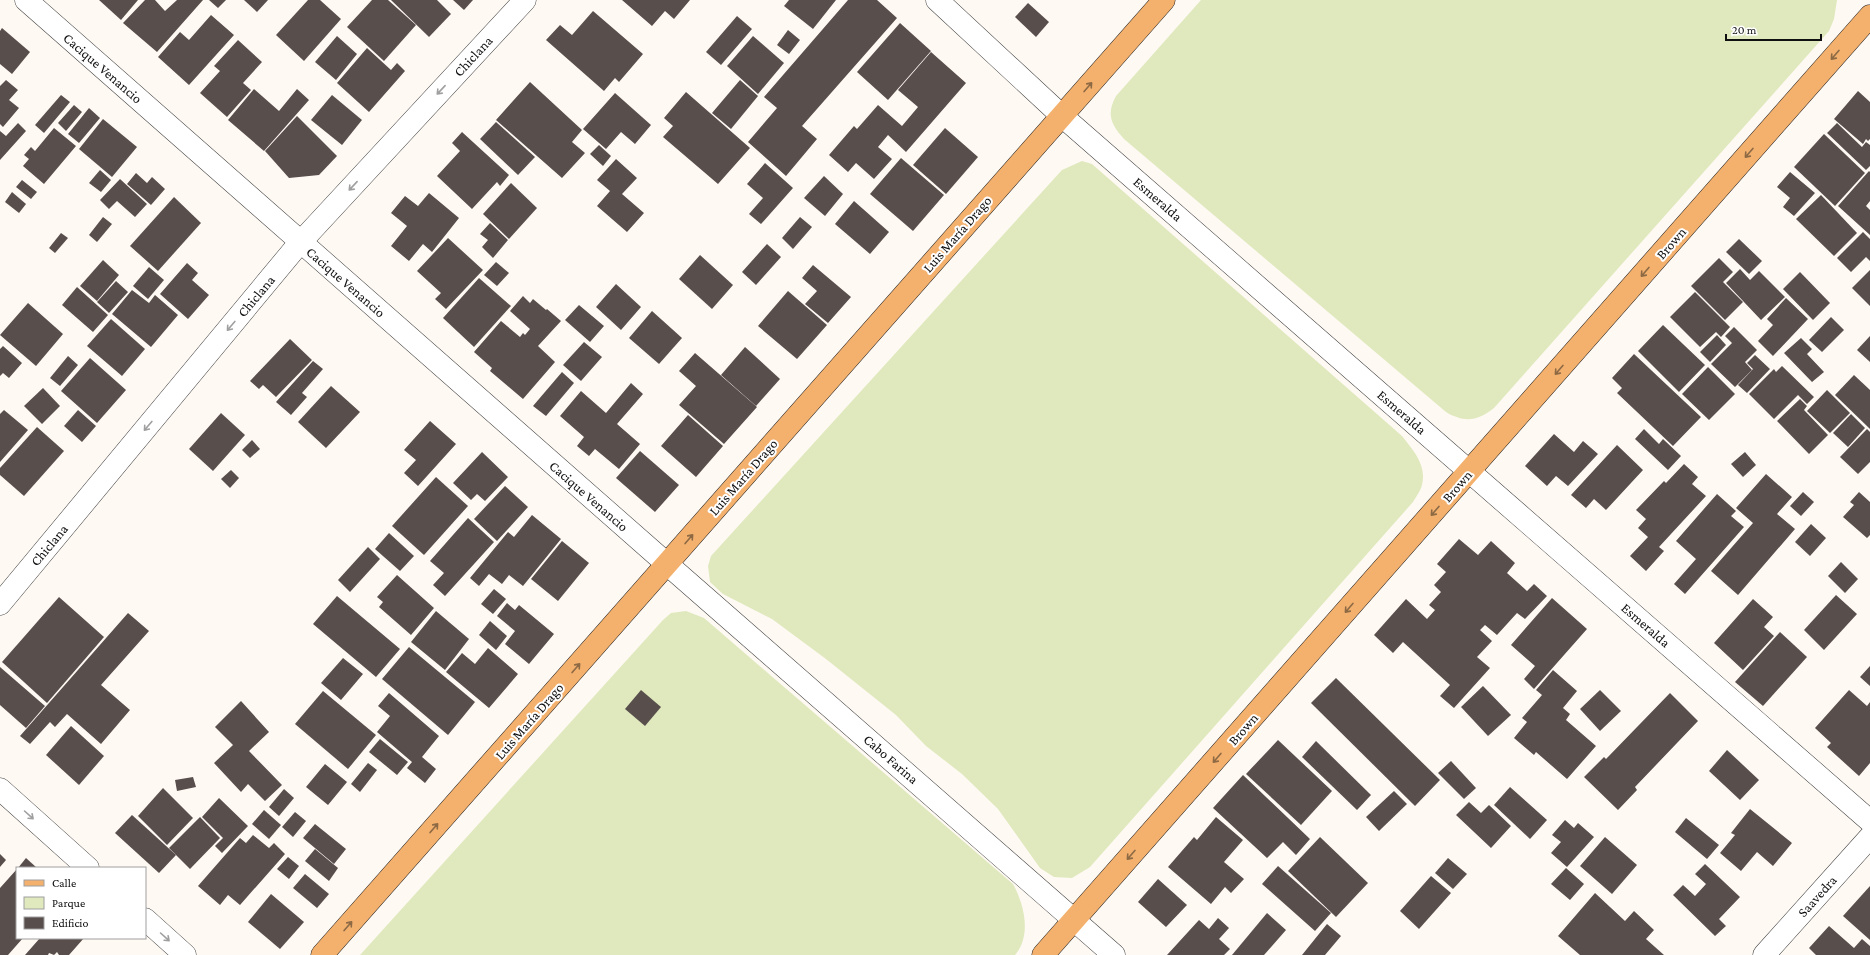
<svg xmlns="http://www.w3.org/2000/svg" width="1870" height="955" viewBox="0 0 1870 955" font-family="'Crimson Pro',serif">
	<rect width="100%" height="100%" fill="#fff9f3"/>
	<g fill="#dfe9bd">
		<path d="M1201,0H1837L1834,19L1829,31L1494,408C1478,421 1464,423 1446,412L1124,139C1111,125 1106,114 1116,96Z"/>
		<path d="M1082,161L1092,164L1402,436C1413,450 1427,465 1422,485C1421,490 1416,497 1413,502L1090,867L1072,878L1054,877L1040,868L998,809L962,774L926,746L896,715L826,659L772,619L723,594L710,582L708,566L711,556L1062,170Z"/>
		<path d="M686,611L704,618L1013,884C1024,904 1032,935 1015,955H360L663,620L671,613Z"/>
	</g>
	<g fill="#584e4c">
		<path d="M99,0H138L121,20Z"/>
		<path d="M145,0H155L165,11L177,0H203L157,52L123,23Z"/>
		<path d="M209,0H226L218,8Z"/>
		<path d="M244,0H268L257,12Z"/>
		<path d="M308,0H320L341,19L304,61L276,35Z"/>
		<path d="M372,0H388L416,25L384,61L347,27Z"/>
		<path d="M391,0H437L451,14L429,37Z"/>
		<path d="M453,0H473L464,10Z"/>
		<path d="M622,0H690L674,19L665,11L652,26Z"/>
		<path d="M789,0H836L813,29L784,6Z"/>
		<path d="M848,0H877L897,18L802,126L817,139L786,176L748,142L777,108L764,97Z"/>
		<path d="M1028,3L1049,22L1036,37L1015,17Z"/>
		<path d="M593,11L643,54L619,82L615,78L604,91L546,40L560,25L572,35Z"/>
		<path d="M211,15L234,35L189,85L158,57L180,32L189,40Z"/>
		<path d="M737,16L752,29L721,65L706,52Z"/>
		<path d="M900,23L931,51L888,100L857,72Z"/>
		<path d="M2,28L30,52L12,74L0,64V31Z"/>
		<path d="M788,30L800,40L789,54L777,45Z"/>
		<path d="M337,36L357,54L336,80L315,62Z"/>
		<path d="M753,36L784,63L758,94L727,66Z"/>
		<path d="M238,40L262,62L243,83L251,90L227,117L200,93L220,71L214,66Z"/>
		<path d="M367,48L391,70L397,63L405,71L369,112L337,83Z"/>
		<path d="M931,52L966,83L906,152L888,135L878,147L892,159L874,179L856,163L848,172L829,155L854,126L857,129L878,105L902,126L918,107L898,90Z"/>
		<path d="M6,80L18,90L9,100L19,108L3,127L0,124V86Z"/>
		<path d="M740,80L758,96L731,129L712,113Z"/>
		<path d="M530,82L582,130L572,142L585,153L562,178L496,120Z"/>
		<path d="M254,89L279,111L297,89L309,100L264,151L228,120Z"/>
		<path d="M1858,91L1870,102V139L1868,141L1866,139L1863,144L1834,119Z"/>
		<path d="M686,92L750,148L718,184L663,137L673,126L664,118Z"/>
		<path d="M615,93L651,125L635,144L621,132L606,149L583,129Z"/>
		<path d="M61,95L70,102L44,133L35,125Z"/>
		<path d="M332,95L362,120L342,145L311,120Z"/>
		<path d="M74,105L82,112L66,131L58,123Z"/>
		<path d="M89,108L100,118L79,143L68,134Z"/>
		<path d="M297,116L337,156L319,175L289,178L265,151Z"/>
		<path d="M103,119L137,147L112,177L79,149Z"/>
		<path d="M496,122L535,157L518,175L480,139Z"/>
		<path d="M18,123L26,131L0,160V131L6,136Z"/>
		<path d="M1837,123L1862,147L1866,142L1870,145V166L1866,170L1827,133Z"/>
		<path d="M54,128L76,146L44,184L23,166L29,159L24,155L31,147L35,151Z"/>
		<path d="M945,128L978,157L946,194L913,165Z"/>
		<path d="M462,132L509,175L500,186L497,182L472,209L437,176L460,151L452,143Z"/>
		<path d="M1824,134L1865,173L1835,206L1794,167Z"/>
		<path d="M599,145L611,156L603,166L590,154Z"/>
		<path d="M901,158L944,195L913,231L870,194Z"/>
		<path d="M616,159L637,178L622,194L644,213L627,232L597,206L610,191L597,180Z"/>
		<path d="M765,163L793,188L761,224L749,214L763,198L747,184Z"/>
		<path d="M100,170L111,180L101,192L89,183Z"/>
		<path d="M1869,171L1870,172V201L1866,206L1870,210V235L1838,206Z"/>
		<path d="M1790,172L1815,193L1794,216L1783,207L1790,198L1777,187Z"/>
		<path d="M136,173L147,183L152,177L165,189L151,205L127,184Z"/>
		<path d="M824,176L843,194L825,216L804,198Z"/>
		<path d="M120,179L147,204L135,217L117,201L109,209L100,200Z"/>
		<path d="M22,180L37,192L31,199L16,187Z"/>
		<path d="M511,183L537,208L509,239L483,214Z"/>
		<path d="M12,192L26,204L19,213L5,202Z"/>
		<path d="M429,193L459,218L432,252L423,244L409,261L391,246L407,226L391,213L405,196L418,206Z"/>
		<path d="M1821,195L1857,233L1834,256L1796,219Z"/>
		<path d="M174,197L201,223L158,271L130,246Z"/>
		<path d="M854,201L889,232L870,254L835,224Z"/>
		<path d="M103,217L112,224L97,242L89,235Z"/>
		<path d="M800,217L812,227L793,249L782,238Z"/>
		<path d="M490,223L508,240L493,258L482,247L488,240L480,234Z"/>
		<path d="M1863,232L1870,239V261L1866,257L1851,272L1837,258Z"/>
		<path d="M61,233L68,238L55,253L49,248Z"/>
		<path d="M448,238L483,270L446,309L435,299L441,293L417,271Z"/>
		<path d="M1739,239L1762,261L1749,274L1726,252Z"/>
		<path d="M767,244L781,257L756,285L742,272Z"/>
		<path d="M700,255L733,285L712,309L679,279Z"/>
		<path d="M1719,258L1733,272L1723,282L1743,302L1725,320L1691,286Z"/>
		<path d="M103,260L119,275L97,301L80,286Z"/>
		<path d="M496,262L509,273L497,286L484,275Z"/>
		<path d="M187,263L198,273L192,280L209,295L188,319L160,294Z"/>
		<path d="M813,265L851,297L828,323L805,304L817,291L802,278Z"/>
		<path d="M149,267L164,280L148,299L133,286Z"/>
		<path d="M1740,269L1750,280L1759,271L1785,297L1761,320L1726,283Z"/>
		<path d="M1870,270V306L1852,288Z"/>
		<path d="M1800,272L1830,303L1813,320L1783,289Z"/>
		<path d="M479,278L511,306L474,347L443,318Z"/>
		<path d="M116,281L128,292L109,313L97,302Z"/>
		<path d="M616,284L641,307L621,330L596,307Z"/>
		<path d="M77,287L108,315L93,332L62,305Z"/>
		<path d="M132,290L149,303L155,295L178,315L151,347L112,314Z"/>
		<path d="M788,291L827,325L797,359L758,326Z"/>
		<path d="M1695,292L1730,327L1721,337L1716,332L1700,347L1670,317Z"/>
		<path d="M523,296L530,303L533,299L546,310L547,309L561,321L538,346L555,362L523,399L490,371L492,368L474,352L501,321L520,337L523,333L525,335L530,329L510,311Z"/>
		<path d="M1786,298L1808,319L1773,356L1758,341L1773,325L1767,319Z"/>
		<path d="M28,303L63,334L36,366L0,335Z"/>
		<path d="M579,305L604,326L590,342L565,320Z"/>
		<path d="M652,311L682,338L659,364L629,338Z"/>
		<path d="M1831,317L1844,330L1822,352L1809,340Z"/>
		<path d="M111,319L145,349L122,376L87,346Z"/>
		<path d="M1663,325L1705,365L1679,392L1638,351Z"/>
		<path d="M1734,327L1757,350L1745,362L1752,370L1735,387L1711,364L1732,343L1725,336Z"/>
		<path d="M1717,335L1726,345L1710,362L1700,352Z"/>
		<path d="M1870,336V362L1857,350Z"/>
		<path d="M1801,338L1812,349L1807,354L1824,372L1812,382L1784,353Z"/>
		<path d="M290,339L312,360L276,397L263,385L259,389L250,381Z"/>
		<path d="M584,342L602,357L581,381L563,365Z"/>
		<path d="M3,346L22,363L9,378L3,373L0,376V349Z"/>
		<path d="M745,347L780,379L756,406L721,375Z"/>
		<path d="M695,353L757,407L724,444L679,405L696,386L679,371Z"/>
		<path d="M1634,354L1701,417L1673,446L1617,393L1622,388L1612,378Z"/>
		<path d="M1755,355L1770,369L1747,393L1738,385L1753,369L1747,363Z"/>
		<path d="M68,356L78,365L60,386L50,378Z"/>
		<path d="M90,358L126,390L97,423L61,391Z"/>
		<path d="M313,361L323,369L302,393L307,397L291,415L276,402Z"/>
		<path d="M1782,366L1814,397L1807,404L1798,395L1774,419L1749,394L1774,369L1776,372Z"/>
		<path d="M1708,367L1735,394L1709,420L1682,394Z"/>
		<path d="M562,372L574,383L546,416L533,406Z"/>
		<path d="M1854,375L1870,390V429L1835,395Z"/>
		<path d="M631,383L643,394L617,424L640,444L619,469L595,449L589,456L577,446L584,437L560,416L581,391L606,413Z"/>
		<path d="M331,386L360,412L326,448L298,422Z"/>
		<path d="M43,388L60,406L42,424L24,406Z"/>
		<path d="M1827,390L1850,413L1830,433L1807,411Z"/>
		<path d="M1800,399L1807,406L1804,410L1828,435L1809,454L1777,421Z"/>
		<path d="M4,410L28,430L0,462V414Z"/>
		<path d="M78,410L96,426L82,442L64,426Z"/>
		<path d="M221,413L245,435L213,471L189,449Z"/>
		<path d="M1851,414L1865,428L1848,447L1833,433Z"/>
		<path d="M688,415L723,446L696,477L661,446Z"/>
		<path d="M430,421L456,444L418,486L404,473L416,460L404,450Z"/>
		<path d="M37,427L64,451L24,496L0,475V468Z"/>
		<path d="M1644,429L1659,444L1663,439L1681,456L1668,470L1635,439Z"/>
		<path d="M1867,429L1870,432V462L1858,474L1840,457Z"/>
		<path d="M1554,434L1574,452L1583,441L1598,454L1568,486L1556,476L1547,486L1525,466Z"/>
		<path d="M252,440L260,449L250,458L242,450Z"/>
		<path d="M1617,445L1643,470L1606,510L1594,499L1586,508L1571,495Z"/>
		<path d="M640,451L679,485L655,512L616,478Z"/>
		<path d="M482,452L508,477L485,501L477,494L471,500L453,483Z"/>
		<path d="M1745,452L1756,465L1743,477L1731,464Z"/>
		<path d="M1684,464L1698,477L1692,484L1706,496L1659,547L1664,551L1646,571L1630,556L1648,537L1638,528L1646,519L1636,510L1664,481L1666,483Z"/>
		<path d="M231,470L239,478L230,488L221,479Z"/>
		<path d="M1766,474L1792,497L1777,514L1795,529L1738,595L1711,571L1753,523L1736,508Z"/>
		<path d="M436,477L468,506L424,555L392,526Z"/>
		<path d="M505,486L528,507L497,541L474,519Z"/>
		<path d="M1803,492L1814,502L1801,516L1790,506Z"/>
		<path d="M1859,492L1870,502V535L1867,538L1843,517L1854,505L1850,502Z"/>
		<path d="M1717,494L1736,511L1731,516L1744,527L1685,594L1674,584L1696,559L1676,541Z"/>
		<path d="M532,515L561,539L523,586L509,575L502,584L489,574L479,586L470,578L508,532L514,537Z"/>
		<path d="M468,518L494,542L445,596L433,585L444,573L430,561Z"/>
		<path d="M1811,524L1826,538L1810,556L1795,542Z"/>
		<path d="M389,533L414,556L400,571L375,549Z"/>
		<path d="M1459,539L1478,555L1491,541L1515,563L1507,573L1527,591L1534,584L1547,596L1525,619L1517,613L1497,635L1485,625L1480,630L1492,641L1477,657L1490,668L1454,708L1440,696L1450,685L1403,642L1393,653L1374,635L1406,599L1427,619L1435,610L1429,605L1441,592L1434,585L1446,572L1437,564Z"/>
		<path d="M562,541L589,563L558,601L531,579Z"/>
		<path d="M368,547L380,559L350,592L338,580Z"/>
		<path d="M1841,562L1858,579L1845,593L1828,576Z"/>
		<path d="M397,575L434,608L411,635L379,607L383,602L377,597Z"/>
		<path d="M494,589L506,599L493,614L481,604Z"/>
		<path d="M1836,595L1857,614L1824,650L1804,630Z"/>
		<path d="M337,596L400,649L376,677L313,624Z"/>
		<path d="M59,597L104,637L47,703L2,662Z"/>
		<path d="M1552,598L1587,629L1534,689L1524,679L1535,666L1511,645Z"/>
		<path d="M1753,599L1773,617L1764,627L1774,636L1743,670L1714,643Z"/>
		<path d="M507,603L515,610L519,605L554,634L529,664L505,644L515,631L497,616Z"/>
		<path d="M436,611L469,639L445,670L411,642Z"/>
		<path d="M128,613L149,631L101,685L130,710L101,744L67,714L55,727L50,722L30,744L20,736Z"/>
		<path d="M490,621L507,636L496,650L479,635Z"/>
		<path d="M1780,632L1807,657L1763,706L1735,682Z"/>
		<path d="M409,647L475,702L448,735L382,679Z"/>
		<path d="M488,648L518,674L489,708L446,672L462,653L475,664Z"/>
		<path d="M343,658L363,674L341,700L321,683Z"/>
		<path d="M1870,666V686L1860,677Z"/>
		<path d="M0,667L45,706L26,728L0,705Z"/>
		<path d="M1553,670L1577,691L1563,708L1570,714L1566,720L1596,746L1567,779L1536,752L1534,755L1514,738L1527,722L1522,718L1542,695L1536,690Z"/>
		<path d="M1336,678L1440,780L1415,806L1311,703Z"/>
		<path d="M1483,686L1511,715L1488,736L1461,707Z"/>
		<path d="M641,690L661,707L645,726L625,709Z"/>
		<path d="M1600,690L1621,711L1600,731L1580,709Z"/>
		<path d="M1849,690L1867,706L1870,702V763L1859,776L1827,747L1831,743L1815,728Z"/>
		<path d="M323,691L376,735L348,769L295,724Z"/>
		<path d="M389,693L439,736L422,757L436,769L425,783L407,768L412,762L377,732L390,716L378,706Z"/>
		<path d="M1670,693L1698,721L1635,787L1637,790L1618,810L1584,777L1604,757L1606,759Z"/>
		<path d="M241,701L269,732L249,751L282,785L265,801L248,784L241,792L214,763L233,745L215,727Z"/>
		<path d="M71,726L104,756L79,785L46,755Z"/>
		<path d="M380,739L408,762L397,775L369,752Z"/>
		<path d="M1278,740L1332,791L1301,825L1246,774Z"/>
		<path d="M1316,741L1371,795L1357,810L1302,757Z"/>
		<path d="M1727,750L1759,780L1740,800L1709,771Z"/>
		<path d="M1451,761L1476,788L1464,799L1438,773Z"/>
		<path d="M368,763L377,770L360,792L351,784Z"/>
		<path d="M325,764L347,782L328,805L306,787Z"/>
		<path d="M1243,775L1310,839L1296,855L1283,842L1267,858L1213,808Z"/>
		<path d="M193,777L196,787L177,791L175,780Z"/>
		<path d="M1510,787L1547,820L1530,839L1494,805Z"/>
		<path d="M163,788L193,818L167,845L138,816Z"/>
		<path d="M284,789L294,798L279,816L269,807Z"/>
		<path d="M1394,791L1407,804L1379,831L1366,817Z"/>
		<path d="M219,798L248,826L222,853L215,846L223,838L202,817Z"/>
		<path d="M1469,802L1481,813L1489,805L1511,826L1491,848L1456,815Z"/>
		<path d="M1750,809L1792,843L1773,866L1757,852L1741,871L1720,853L1735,835L1731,833Z"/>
		<path d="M264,810L281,825L269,839L252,824Z"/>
		<path d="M295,812L306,821L293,837L282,827Z"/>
		<path d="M132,815L176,855L159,873L115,833Z"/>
		<path d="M200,817L220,838L190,869L169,848Z"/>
		<path d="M1216,817L1243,840L1224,862L1244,879L1231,893L1225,887L1211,904L1168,867L1194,837L1197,840Z"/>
		<path d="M1686,818L1719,845L1707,859L1675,832Z"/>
		<path d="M1565,820L1574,828L1578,823L1594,837L1567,867L1551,853L1561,842L1552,835Z"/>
		<path d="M315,824L346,849L334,864L303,838Z"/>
		<path d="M253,835L269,848L274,843L285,854L240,905L228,895L220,905L198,886L240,838L246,843Z"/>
		<path d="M1320,837L1368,883L1336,917L1288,871Z"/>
		<path d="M1605,837L1637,865L1612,894L1580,866Z"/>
		<path d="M315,849L338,868L329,881L305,861Z"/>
		<path d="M0,854L6,860L0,867Z"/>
		<path d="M288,857L299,866L289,879L277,869Z"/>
		<path d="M26,858L37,868H18Z"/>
		<path d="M1448,858L1467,874L1453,889L1435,873Z"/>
		<path d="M1705,864L1740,897L1719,919L1726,926L1715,936L1673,895L1683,885L1695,896L1706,884L1695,874Z"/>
		<path d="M1278,866L1331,913L1315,931L1262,884Z"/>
		<path d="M1566,868L1584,884L1570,900L1551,884Z"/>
		<path d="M17,869V938H23L8,955H0V888Z"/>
		<path d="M305,874L329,894L317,908L293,888Z"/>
		<path d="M1431,876L1451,893L1419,929L1400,911Z"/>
		<path d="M1158,879L1187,905L1166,927L1138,902Z"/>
		<path d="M1870,886V940L1843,916Z"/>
		<path d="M1595,893L1625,921L1634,911L1654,930L1646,939L1664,955H1580L1558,936Z"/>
		<path d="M271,894L304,922L280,949L248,922Z"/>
		<path d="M1267,913L1286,930L1264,955H1232Z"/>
		<path d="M1218,918L1229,928L1219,939L1230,949L1224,955H1167L1199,920L1209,929Z"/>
		<path d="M1327,924L1341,936L1325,955H1302Z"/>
		<path d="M1829,926L1854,948L1862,939L1870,946V955H1816L1809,948Z"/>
		<path d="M40,938H84L69,955H59L57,952L54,955L49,953L48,955H25Z"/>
	</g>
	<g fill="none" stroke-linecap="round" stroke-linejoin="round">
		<g stroke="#434343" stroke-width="23">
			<g id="minor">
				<path d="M26,0L667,564L1114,955"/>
				<path d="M937,0L1062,116L1870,821"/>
				<path d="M0,604L297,246L525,0"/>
				<path d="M0,789L88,868"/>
				<path d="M145,919L185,955"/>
				<path d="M1764,955L1870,837"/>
			</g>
		</g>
		<g stroke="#212121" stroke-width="23">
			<g id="primary">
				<path d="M322,955L1164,0"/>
				<path d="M1043,955L1870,16"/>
			</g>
		</g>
		<use href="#minor" stroke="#fff" stroke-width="22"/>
		<use href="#primary" stroke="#f4b16e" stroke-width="22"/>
	</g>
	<defs><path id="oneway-shaft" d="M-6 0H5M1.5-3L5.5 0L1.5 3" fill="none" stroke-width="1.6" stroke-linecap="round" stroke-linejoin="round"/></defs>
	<g stroke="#8d6944">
		<use href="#oneway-shaft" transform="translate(1835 55) rotate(131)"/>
		<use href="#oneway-shaft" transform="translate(1088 87) rotate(-49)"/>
		<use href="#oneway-shaft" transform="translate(1749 153) rotate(131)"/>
		<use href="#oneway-shaft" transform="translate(1645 272) rotate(131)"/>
		<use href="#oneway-shaft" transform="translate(1559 370) rotate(131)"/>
		<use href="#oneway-shaft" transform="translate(1435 511) rotate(131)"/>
		<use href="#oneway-shaft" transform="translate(689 539) rotate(-49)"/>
		<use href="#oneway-shaft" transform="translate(1349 608) rotate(131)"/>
		<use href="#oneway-shaft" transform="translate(576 668) rotate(-49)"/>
		<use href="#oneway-shaft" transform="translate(1217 758) rotate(131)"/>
		<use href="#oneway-shaft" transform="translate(434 828) rotate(-49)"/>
		<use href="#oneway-shaft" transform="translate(1131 855) rotate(131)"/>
		<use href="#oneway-shaft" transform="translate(348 926) rotate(-49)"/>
	</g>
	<g stroke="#9f9f9f">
		<use href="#oneway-shaft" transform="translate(441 90) rotate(133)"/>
		<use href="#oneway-shaft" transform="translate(353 186) rotate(133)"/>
		<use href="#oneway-shaft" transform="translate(231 326) rotate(130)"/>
		<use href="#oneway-shaft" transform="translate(148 426) rotate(130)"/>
		<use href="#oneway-shaft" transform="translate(29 815) rotate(42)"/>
		<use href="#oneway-shaft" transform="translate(165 937) rotate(42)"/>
	</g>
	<g text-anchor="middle" stroke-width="4" stroke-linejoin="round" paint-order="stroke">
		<g font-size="14" fill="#101010" stroke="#fff">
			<text transform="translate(473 56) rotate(-47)" y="5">Chiclana</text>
			<text transform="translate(103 68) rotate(41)" y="5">Cacique Venancio</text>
			<text transform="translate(1158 199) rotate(41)" y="5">Esmeralda</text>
			<text transform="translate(957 234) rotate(-49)" y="5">Luis María Drago</text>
			<text transform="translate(1671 243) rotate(-49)" y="5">Brown</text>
			<text transform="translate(346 282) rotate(41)" y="5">Cacique Venancio</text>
			<text transform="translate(256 296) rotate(-50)" y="5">Chiclana</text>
			<text transform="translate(1402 412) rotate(41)" y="5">Esmeralda</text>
			<text transform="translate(743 477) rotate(-49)" y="5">Luis María Drago</text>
			<text transform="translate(1457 486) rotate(-49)" y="5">Brown</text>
			<text transform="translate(589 496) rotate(41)" y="5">Cacique Venancio</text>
			<text transform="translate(49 545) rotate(-50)" y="5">Chiclana</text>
			<text transform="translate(1646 625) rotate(41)" y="5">Esmeralda</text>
			<text transform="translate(529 721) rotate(-49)" y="5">Luis María Drago</text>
			<text transform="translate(1243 729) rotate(-49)" y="5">Brown</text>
			<text transform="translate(891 759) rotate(41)" y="5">Cabo Farina</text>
			<text transform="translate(1817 896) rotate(-48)" y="5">Saavedra</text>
		</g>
	</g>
	<rect x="16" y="867" width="130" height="72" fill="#ffffff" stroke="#9f9f9f"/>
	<rect x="24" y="880" width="20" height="6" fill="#f4b16e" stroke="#9f9f9f"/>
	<text x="52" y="887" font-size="12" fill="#101010">Calle</text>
	<rect x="24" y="897" width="20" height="12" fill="#dfe9bd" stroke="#9f9f9f"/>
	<text x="52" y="907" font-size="12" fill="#101010">Parque</text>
	<rect x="24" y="917" width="20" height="12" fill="#584e4c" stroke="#9f9f9f"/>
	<text x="52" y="927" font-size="12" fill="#101010">Edificio</text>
	<path d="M1726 34v6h95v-6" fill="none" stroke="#101010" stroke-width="2"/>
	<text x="1732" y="34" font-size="12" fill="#101010" stroke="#ffffff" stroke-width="3" paint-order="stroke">20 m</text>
</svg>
